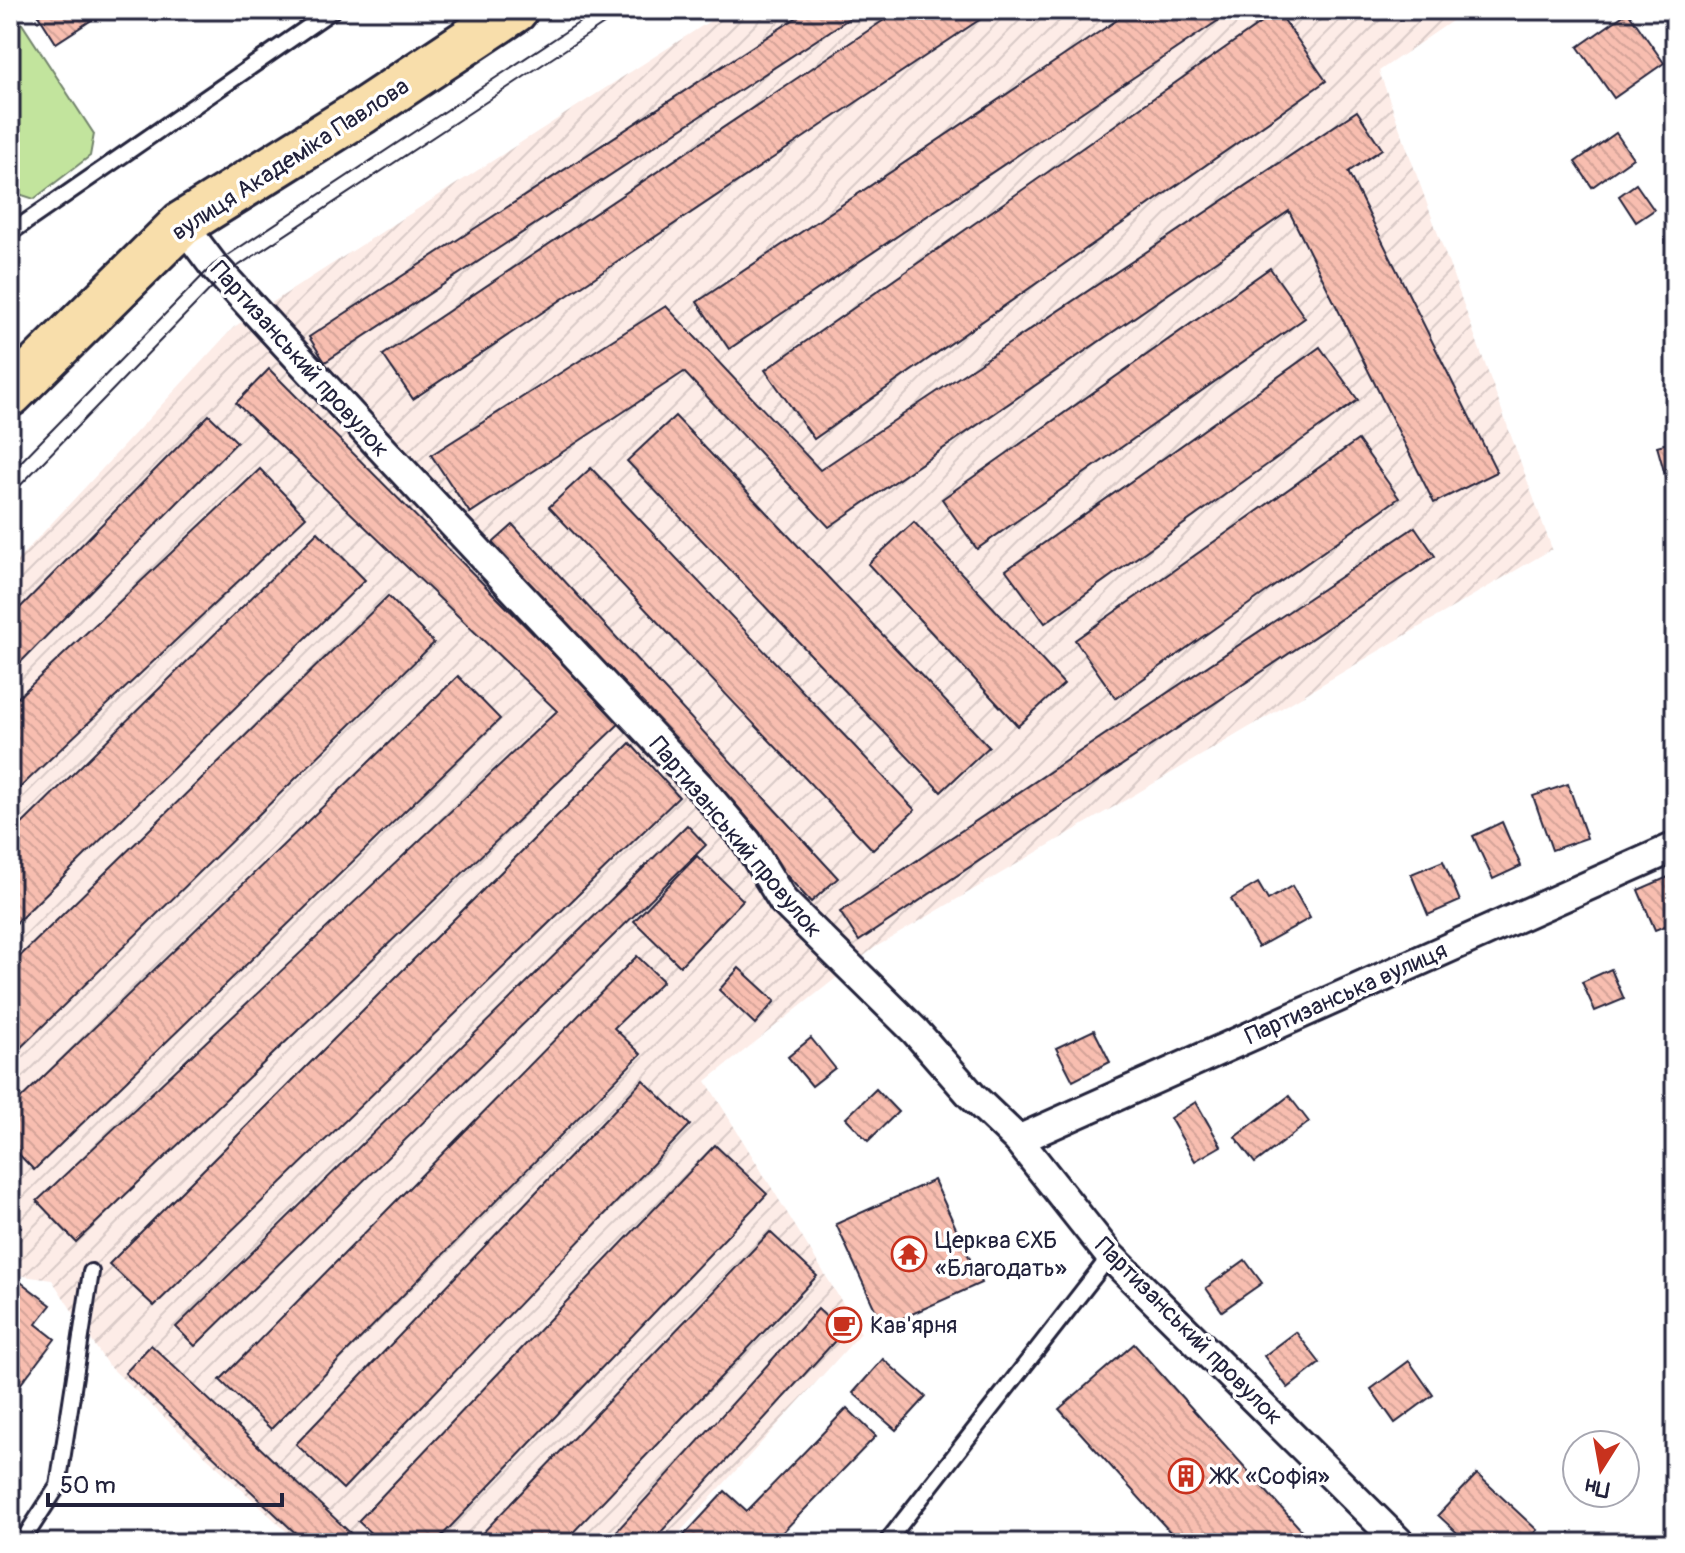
<svg xmlns="http://www.w3.org/2000/svg" width="1685" height="1553" viewBox="0 0 1685 1553" font-family="Pangolin,sans-serif">
	<defs>
		<pattern id="industrial-furrows" width="10" height="10" patternUnits="userSpaceOnUse" patternTransform="scale(2)"><rect width="10" height="10" fill="#fdece7"/><path d="M-1 1l2-2M0 10L10 0M9 11l2-2" fill="none" stroke="#d9cac7"/></pattern>
		<pattern id="building-back-hatch" width="6" height="6" patternUnits="userSpaceOnUse" patternTransform="scale(2)"><rect width="6" height="6" fill="#f8beb0"/><path d="M-1 5l2 2M0 0l6 6M5-1l2 2" fill="none" stroke="#d4a398"/></pattern>
	</defs>
	<rect width="100%" height="100%" fill="#fff"/>
	<filter id="ink" filterUnits="userSpaceOnUse"><feTurbulence type="fractalNoise" baseFrequency=".0125" numOctaves="2"/><feDisplacementMap in="SourceGraphic" scale="16" xChannelSelector="R" yChannelSelector="G"/><feConvolveMatrix kernelMatrix="1 2 1 2 8 2 1 2 1" color-interpolation-filters="sRGB"/></filter>
	<g filter="url(#ink)">
		<path fill="url(#industrial-furrows)" d="M727,10H1468L1379,71L1552,549L874,948L706,1081L861,1333L670,1543H299L107,1364L52,1280L10,1274V568L234,327Z"/>
		<path fill="#c2e49d" stroke="#72836c" stroke-width="2" d="M10,10H13L94,134L90,156L34,199L10,191Z"/>
		<g fill="url(#building-back-hatch)" stroke="#22223b" stroke-width="2">
			<path d="M35,10H107L56,43Z"/>
			<path d="M808,10H862L325,362L309,337Z"/>
			<path d="M899,10H994L413,399L383,355Z"/>
			<path d="M1132,10H1234L729,349L697,302Z"/>
			<path d="M1278,11L1326,81L814,439L765,370Z"/>
			<path d="M1628,12L1664,63L1614,98L1578,47Z"/>
			<path d="M1357,111L1382,149L1348,172L1497,472L1434,503L1289,211L829,527L684,372L470,513L431,455L666,306L820,470Z"/>
			<path d="M1616,133L1633,158L1592,187L1575,162Z"/>
			<path d="M1636,184L1654,210L1636,222L1619,196Z"/>
			<path d="M1270,268L1305,318L977,549L942,499Z"/>
			<path d="M1320,347L1358,400L1045,623L1006,570Z"/>
			<path d="M269,369L621,722L76,1242L37,1201L557,711L236,403Z"/>
			<path d="M209,415L237,442L10,673V618Z"/>
			<path d="M675,416L989,747L941,792L627,461Z"/>
			<path d="M1358,440L1399,498L1116,698L1075,640Z"/>
			<path d="M1675,441V480L1667,482L1657,446Z"/>
			<path d="M591,468L915,810L873,850L549,507Z"/>
			<path d="M260,469L306,517L10,797V705Z"/>
			<path d="M914,522L1064,684L1018,726L868,564Z"/>
			<path d="M513,525L838,878L811,902L486,549Z"/>
			<path d="M1415,527L1435,556L859,941L840,912Z"/>
			<path d="M318,532L365,580L10,929V836Z"/>
			<path d="M388,596L434,643L10,1058V966Z"/>
			<path d="M458,676L500,719L34,1170L10,1145V1109Z"/>
			<path d="M630,743L679,797L154,1306L109,1264Z"/>
			<path d="M1568,784L1587,838L1552,850L1533,796Z"/>
			<path d="M1502,822L1521,866L1493,879L1473,836Z"/>
			<path d="M687,825L706,845L195,1346L176,1327Z"/>
			<path d="M697,856L743,900L680,966L634,921Z"/>
			<path d="M1443,861L1460,901L1428,915L1411,874Z"/>
			<path d="M1675,874V922L1655,930L1638,890Z"/>
			<path d="M1258,883L1268,900L1292,886L1310,918L1258,947L1231,899Z"/>
			<path d="M637,956L663,981L614,1028L641,1054L271,1429L220,1380Z"/>
			<path d="M739,968L775,1001L755,1024L719,990Z"/>
			<path d="M1611,969L1624,999L1595,1011L1582,982Z"/>
			<path d="M1094,1030L1110,1062L1073,1081L1056,1048Z"/>
			<path d="M811,1038L835,1068L812,1086L788,1057Z"/>
			<path d="M643,1080L690,1125L343,1489L296,1444Z"/>
			<path d="M876,1089L898,1112L868,1141L846,1118Z"/>
			<path d="M1289,1096L1309,1122L1255,1163L1235,1137Z"/>
			<path d="M1196,1102L1221,1146L1195,1161L1170,1118Z"/>
			<path d="M715,1145L767,1194L435,1543H381L358,1521Z"/>
			<path d="M934,1180L981,1283L883,1327L836,1224Z"/>
			<path d="M10,1216L21,1227L10,1238Z"/>
			<path d="M770,1232L817,1276L563,1543H473Z"/>
			<path d="M1245,1260L1262,1283L1222,1311L1206,1288Z"/>
			<path d="M18,1280L51,1305L36,1324L55,1339L10,1398V1291Z"/>
			<path d="M818,1309L843,1332L651,1543H606Z"/>
			<path d="M1296,1332L1320,1363L1288,1388L1264,1356Z"/>
			<path d="M1134,1344L1313,1543H1180L1059,1409Z"/>
			<path d="M151,1345L361,1543H306L125,1373Z"/>
			<path d="M883,1359L926,1397L896,1430L853,1393Z"/>
			<path d="M1409,1361L1433,1395L1395,1423L1371,1389Z"/>
			<path d="M847,1408L876,1436L774,1541L775,1543H677L725,1491L747,1511Z"/>
			<path d="M1477,1474L1537,1530L1524,1543H1468L1438,1515Z"/>
		</g>
		<g fill="none" stroke-linecap="round" stroke-linejoin="round">
			<g stroke="#22223b" stroke-width="20">
				<g id="service">
					<path d="M10,233L333,10"/>
					<path d="M21,1543L58,1486L91,1272"/>
					<path d="M886,1543L1110,1256"/>
				</g>
			</g>
			<g stroke="#22223b" stroke-width="34">
				<g id="minor">
					<path d="M182,224L213,265L385,452L700,787L747,842L783,901L916,1032L972,1096L1018,1140L1110,1256L1400,1543"/>
					<path d="M1018,1140L1675,847"/>
				</g>
			</g>
			<g stroke="#22223b" stroke-width="50">
				<path id="primary" d="M10,394L182,224L363,111L515,10"/>
			</g>
			<use href="#service" stroke="#fff" stroke-width="14"/>
			<use href="#minor" stroke="#fff" stroke-width="28"/>
			<use href="#primary" stroke="#f8deab" stroke-width="44"/>
			<g stroke="#22223b" stroke-width="2">
				<path d="M10,473L213,265L598,10"/>
				<path d="M10,496L223,276L625,10"/>
			</g>
		</g>
	</g>
	<defs>
		<g id="temple-ring" transform="scale(1.8)"><circle r="9.5" fill="#fff" stroke="#c8321e" stroke-width="1.5"/><path d="M0-6L5-2H3V0L6.5 2.5H4V6H1.5V3h-3V6H-4V2.5H-6.5L-3 0V-2H-5Z" fill="#c8321e"/></g>
		<g id="cafe-ring" transform="scale(1.8)"><circle r="9.5" fill="#fff" stroke="#c8321e" stroke-width="1.5"/><path d="M-5.5-4.5H6V0H3Q3 3.5 0 3.5H-2.5Q-5.5 3.5-5.5 0ZM3-3.2v2h1.7v-2ZM-6 4.5H4V6H-6Z" fill="#c8321e"/></g>
		<g id="building-ring" transform="scale(1.8)"><circle r="9.5" fill="#fff" stroke="#c8321e" stroke-width="1.5"/><path d="M-4-6H4V6H1V3H-1V6H-4ZM-2.5-4.3h1.7v1.8h-1.7ZM.8-4.3h1.7v1.8H.8ZM-2.5-1h1.7V.8h-1.7ZM.8-1h1.7V.8H.8Z" fill="#c8321e"/></g>
	</defs>
	<g fill-rule="evenodd">
		<use href="#temple-ring" x="909" y="1254"/>
		<use href="#cafe-ring" x="844" y="1325"/>
		<use href="#building-ring" x="1186" y="1476"/>
	</g>
	<g text-anchor="middle" stroke-width="7" stroke-linejoin="round" paint-order="stroke">
		<g font-size="24" fill="#22223b" stroke="#fff">
			<text transform="translate(290 159) rotate(-33)" y="8">вулиця Академіка Павлова</text>
			<text transform="translate(300 359) rotate(48)" y="8">Партизанський провулок</text>
			<text transform="translate(736 837) rotate(50)" y="8">Партизанський провулок</text>
			<text transform="translate(1346 993) rotate(-24)" y="8">Партизанська вулиця</text>
			<text transform="translate(1189 1331) rotate(45)" y="8">Партизанський провулок</text>
		</g>
		<g font-size="24" fill="#22223b" stroke="#fff" text-anchor="start">
			<text x="935" y="1248">Церква ЄХБ<tspan x="935" dy="28">«Благодать»</tspan></text>
			<text x="870" y="1333">Кав'ярня</text>
			<text x="1212" y="1484">ЖК «Софія»</text>
		</g>
	</g>
	<rect width="1685" height="1553" fill="none" stroke="#fff" stroke-width="40"/>
	<rect x="20" y="20" width="1645" height="1513" fill="none" stroke="#22223b" stroke-width="3" filter="url(#ink)"/>
	<g transform="translate(1601 1469) rotate(191)"><circle r="38" fill="#ffffff" stroke="#a7a7b1" stroke-width="2"/>
	<path d="M0-6L14 30L0 20L-14 30Z" fill="#c8321e"/>
	<text y="-12" font-size="22" font-weight="bold" text-anchor="middle" fill="#22223b">Пн</text>
	</g>
	<path d="M48 1493v12h234v-12" fill="none" stroke="#22223b" stroke-width="4"/>
	<text x="60" y="1493" font-size="24" fill="#22223b" stroke="#ffffff" stroke-width="6" paint-order="stroke">50 m</text>
</svg>
